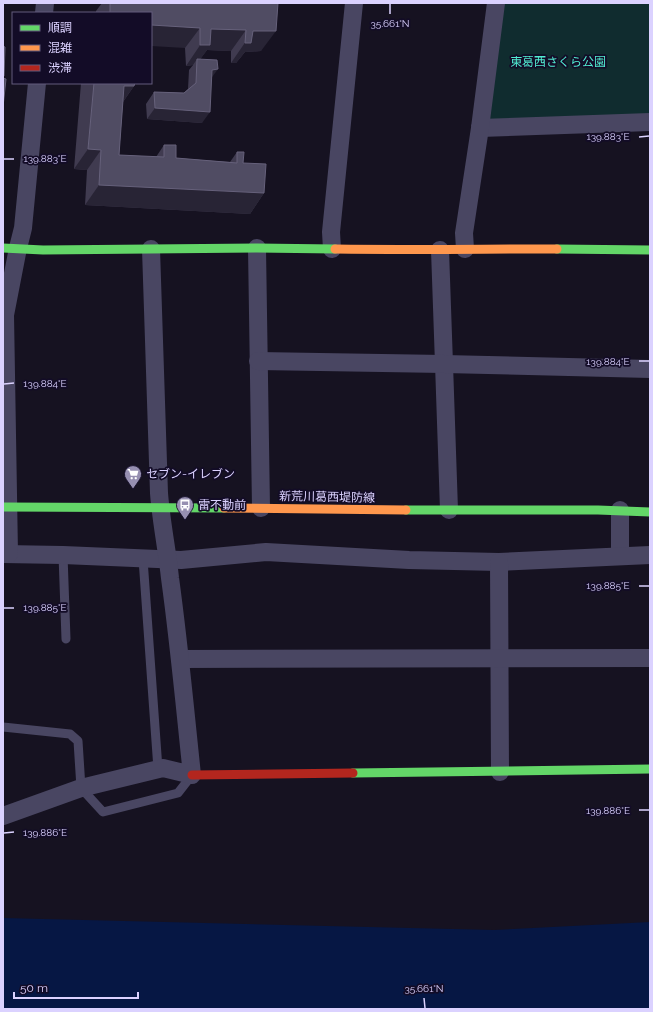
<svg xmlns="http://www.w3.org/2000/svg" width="653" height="1012" viewBox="0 0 653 1012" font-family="Raleway,'Noto Sans JP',sans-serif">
	<rect width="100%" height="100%" fill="#161221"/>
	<path fill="#102c2f" d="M504,3H650V116L488,123Z"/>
	<path fill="#061744" d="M3,918L494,930L650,922V1009H3Z"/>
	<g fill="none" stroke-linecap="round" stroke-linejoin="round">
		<g stroke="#494662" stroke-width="9">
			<path d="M63,555L66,639"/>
			<path d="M143,559L158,769"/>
			<path d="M3,727L70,734L78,741L81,788L103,812L178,793L192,775"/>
		</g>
		<g stroke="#494662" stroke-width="18">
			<path d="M44,13L45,3"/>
			<path d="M480,128L650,122"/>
			<path d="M257,248L261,508"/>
			<path d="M332,249L331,232L354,3"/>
			<path d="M465,249L464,233L480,128L496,3"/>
			<path d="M440,250L444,364L449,510"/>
			<path d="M258,361L444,364L650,369"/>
			<path d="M620,510V556"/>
			<path d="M3,554L63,555L181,560L266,552L409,560L499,562L650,555"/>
			<path d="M9,554L5,315L18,248L23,228L37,83"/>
			<path d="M499,562L500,772"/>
			<path d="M180,659L650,658"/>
			<path d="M3,816L81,788L163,768L192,775C185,709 179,643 170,578C167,549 161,521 159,493L151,249"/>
		</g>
		<g stroke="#63d668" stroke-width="9">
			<path d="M3,248L43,250L257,248L335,249"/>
			<path d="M557,249L650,250"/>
			<path d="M3,507L224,508"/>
			<path d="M406,510H598L650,512"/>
			<path d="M353,773L650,769"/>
		</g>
		<g stroke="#ff974d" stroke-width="9">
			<path d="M335,249C409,250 483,249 557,249"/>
			<path d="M224,508L406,510"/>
		</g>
		<path stroke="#b3261e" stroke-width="9" d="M192,775L353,773"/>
	</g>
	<g fill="#403b50">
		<path d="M102,3H273L261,51L245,52L236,63H231V51L207,50L200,59L211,78L202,123L147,119L146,104L154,92L184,93L188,89L189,70L193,65L186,66L185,48L151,13H96V11Z"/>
		<path d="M81,83H135L134,86L123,102L119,155L156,157L164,145L176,158L230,162L237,152L243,163L264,193L250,214L85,205L87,170L74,169Z"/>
	</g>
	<g fill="#282435">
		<path d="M151,25L200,28L185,48L151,46Z"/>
		<path d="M211,29L246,30L231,51L207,50L197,64V59L193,65L186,66Z"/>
		<path d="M253,31H276L261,51L245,52L236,63H231Z"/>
		<path d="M218,69L210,80L212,70Z"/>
		<path d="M124,86H134L120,106Z"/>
		<path d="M155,108L210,112L202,123L147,119Z"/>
		<path d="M88,149L101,150L87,170L74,169Z"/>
		<path d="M99,185L264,193L250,214L85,205Z"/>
	</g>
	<g fill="#504c63" stroke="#66617b">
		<path d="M110,3H278L276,31H253L251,43H245L246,30L211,29L210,45H200V28L151,25V13H110Z"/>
		<path d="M3,46L5,47L4,76H3Z"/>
		<path d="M197,59L217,60L218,69L212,70L210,112L155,108L154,92L184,93L196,83Z"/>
		<path d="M3,78L6,79L3,107Z"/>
		<path d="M94,83H135L134,86H124L119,155L164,157V145H176V158L237,163V152H244L243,163L266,164L264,193L99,185L101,150L88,149Z"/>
	</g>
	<path fill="none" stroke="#dbd2ff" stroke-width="1.5" d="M390,4V14M639,137L649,136M4,159H14M639,361H649M4,384L14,383M639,586H649M4,608H14M639,810H649M4,833L14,832M424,998L425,1008"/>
	<defs>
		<g id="supermarket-pin" transform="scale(0.9)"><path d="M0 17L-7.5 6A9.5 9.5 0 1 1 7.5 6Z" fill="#968fb1" stroke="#130c27"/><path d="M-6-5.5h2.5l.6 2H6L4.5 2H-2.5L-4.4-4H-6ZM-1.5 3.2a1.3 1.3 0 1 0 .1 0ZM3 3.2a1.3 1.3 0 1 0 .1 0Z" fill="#fff"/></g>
		<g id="bus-pin" transform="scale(0.9)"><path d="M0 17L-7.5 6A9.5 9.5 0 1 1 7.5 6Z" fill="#968fb1" stroke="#130c27"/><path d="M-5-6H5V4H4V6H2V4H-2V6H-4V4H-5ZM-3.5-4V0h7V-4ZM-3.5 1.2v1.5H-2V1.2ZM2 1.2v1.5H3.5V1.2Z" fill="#fff"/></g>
	</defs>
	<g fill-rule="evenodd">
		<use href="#supermarket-pin" x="133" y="474"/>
		<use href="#bus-pin" x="185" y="505"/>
	</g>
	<g text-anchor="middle" stroke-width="3.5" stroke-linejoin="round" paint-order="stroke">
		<g font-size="12" fill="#51ecd2" stroke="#130c27">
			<text x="558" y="66">東葛西さくら公園</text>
		</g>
		<g font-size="12" fill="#dbd2ff" stroke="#130c27" text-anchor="start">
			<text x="146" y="478">セブン-イレブン</text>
			<text x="198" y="509">雷不動前</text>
		</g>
		<g font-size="12" fill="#dbd2ff" stroke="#130c27">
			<text transform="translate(327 497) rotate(1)" y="4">新荒川葛西堤防線</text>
		</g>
	</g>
	<g font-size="10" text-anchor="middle" fill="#dbd2ff" stroke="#130c27" stroke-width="3.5" stroke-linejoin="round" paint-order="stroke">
		<text x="390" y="27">35.661°N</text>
		<text x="608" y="140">139.883°E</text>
		<text x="45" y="162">139.883°E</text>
		<text x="608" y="365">139.884°E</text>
		<text x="45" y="387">139.884°E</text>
		<text x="608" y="589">139.885°E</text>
		<text x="45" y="611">139.885°E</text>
		<text x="608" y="814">139.886°E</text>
		<text x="45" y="836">139.886°E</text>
		<text x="424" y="992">35.661°N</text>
	</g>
	<rect width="653" height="1012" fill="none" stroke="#dbd2ff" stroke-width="8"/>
	<rect x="12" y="12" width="140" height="72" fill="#130c27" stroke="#635b7d"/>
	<rect x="20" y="25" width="20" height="6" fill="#63d668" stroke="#635b7d"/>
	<text x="48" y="32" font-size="12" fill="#dbd2ff">順調</text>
	<rect x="20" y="45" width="20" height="6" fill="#ff974d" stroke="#635b7d"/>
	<text x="48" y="52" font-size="12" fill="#dbd2ff">混雑</text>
	<rect x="20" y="65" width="20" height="6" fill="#b3261e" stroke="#635b7d"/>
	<text x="48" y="72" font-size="12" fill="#dbd2ff">渋滞</text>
	<path d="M14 992v6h124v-6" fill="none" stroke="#dbd2ff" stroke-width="2"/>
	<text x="20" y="992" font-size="12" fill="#dbd2ff" stroke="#130c27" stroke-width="3" paint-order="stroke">50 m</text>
</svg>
